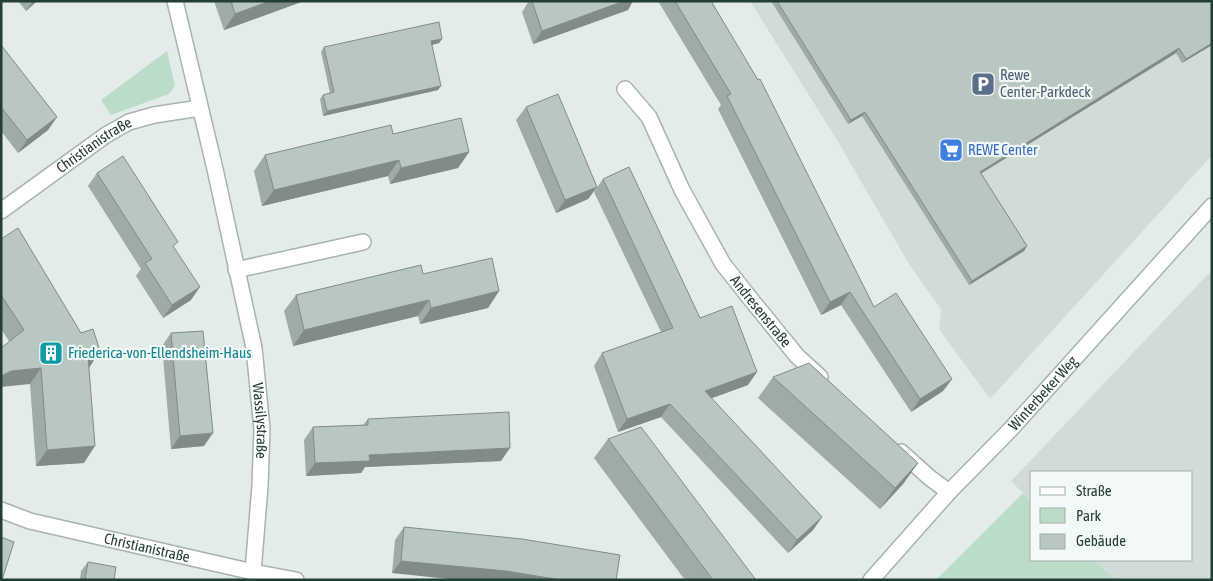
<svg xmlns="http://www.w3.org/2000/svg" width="1213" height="581" viewBox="0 0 1213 581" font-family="'Asap Condensed',sans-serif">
	<rect width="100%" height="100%" fill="#e3ece8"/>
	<g fill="#d1dcd7">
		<path d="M750,1H1212V155L990,399L939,329L941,309L909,264L837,140Z"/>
		<path d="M1212,270V580H1116L1094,560H1192V472H1032V502L1011,481Z"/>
	</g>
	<g fill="#bcdcc7">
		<path d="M167,51L175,86L169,94L111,115L101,100Z"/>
		<path d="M1023,493L1032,502V560H1094L1116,580H936Z"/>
	</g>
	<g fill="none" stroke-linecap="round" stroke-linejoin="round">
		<g stroke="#a6b4af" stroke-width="18">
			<g id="minor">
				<path id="s1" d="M175,1L215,169L254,348L262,429L260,486L253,572"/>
				<path id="s2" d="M625,89L649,117L682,190L723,264L749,297L797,356L820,377"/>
				<path id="s3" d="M1,211L106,135L129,122L154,115L200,108"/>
				<path d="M236,270L363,242"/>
				<path d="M901,452L930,478L949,492"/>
				<path id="s4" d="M1,510L30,521L253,572L296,580"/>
				<path id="s5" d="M871,580L949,492L1010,430L1212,206"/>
			</g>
		</g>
		<use href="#minor" stroke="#fff" stroke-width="15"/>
	</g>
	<g fill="#9eaba6">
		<path d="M18,1H37L26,11Z"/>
		<path d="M214,1H304L224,30Z"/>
		<path d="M529,1H633L628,10L533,44L522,12Z"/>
		<path d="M658,1H711L874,307L952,379L943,391L911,412L841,305L821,315L718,109L721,105Z"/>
		<path d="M771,1H1212V45L1182,63L1176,53L981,173L1027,246L1024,251L969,285L862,116L848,124Z"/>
		<path d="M442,39L439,43L432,45L438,90L323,116L320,99L323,95L330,93L321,52L324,47Z"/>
		<path d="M1,45L57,117L48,130L18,153L1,131Z"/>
		<path d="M526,107L597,187L588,199L556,213L516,120Z"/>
		<path d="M393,134L469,152L458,168L390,184L388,176L262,206L254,171L265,155Z"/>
		<path d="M97,173L174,248L191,300L163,318L136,276L141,269L88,186Z"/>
		<path d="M603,179L748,385L711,398L822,517L813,530L788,553L661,417L618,432L594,366L602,353L661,332L594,192Z"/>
		<path d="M1,239L81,333L100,351L89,367L84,463L36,466L30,384L9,341L1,329Z"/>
		<path d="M423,274L499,291L488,308L420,324L418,316L293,346L284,311L296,295Z"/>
		<path d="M171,333L204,446L171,449L162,346Z"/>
		<path d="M773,377L918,463L903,484L880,509L758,398Z"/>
		<path d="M368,419L501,461L365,467L361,473L306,476L304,440L313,427L363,425Z"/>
		<path d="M608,439L756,580H685L594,458Z"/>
		<path d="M404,527L616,580L392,573L395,540Z"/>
		<path d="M88,562L114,580H80L81,571Z"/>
	</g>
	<g fill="#818b87">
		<path d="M33,1H37L26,11Z"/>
		<path d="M270,1H304L224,30L235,14Z"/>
		<path d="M624,1H633L628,10L533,44L542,31Z"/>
		<path d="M442,39L439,43L428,46L431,41Z"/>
		<path d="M1212,43V45L1182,63L1186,59Z"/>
		<path d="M1179,48L1176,53L977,176L980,172Z"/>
		<path d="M441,86L438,90L323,116L327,111Z"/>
		<path d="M865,112L862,116L848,124L851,120Z"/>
		<path d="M57,117L48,130L18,153L27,140Z"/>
		<path d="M469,152L458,168L390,184L401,168Z"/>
		<path d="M399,160L388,176L262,206L274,190Z"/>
		<path d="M597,187L588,199L556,213L565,200Z"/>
		<path d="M1027,246L1024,251L969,285L972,281Z"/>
		<path d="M200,287L191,300L163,318L172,305Z"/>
		<path d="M499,291L488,308L420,324L431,308Z"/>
		<path d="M850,292L841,305L821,315L830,302Z"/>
		<path d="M429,300L418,316L293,346L304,330Z"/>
		<path d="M100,351L89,368L88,356Z"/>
		<path d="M41,368L30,384L1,387V376L11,371Z"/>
		<path d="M757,372L748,385L696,404L705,391Z"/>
		<path d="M952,379L943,391L911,412L920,399Z"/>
		<path d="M670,404L661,417L618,432L627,419Z"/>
		<path d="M213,433L204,446L171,449L180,436Z"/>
		<path d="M95,446L84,463L36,466L47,450Z"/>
		<path d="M510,448L501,461L365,467L361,473L306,476L315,463L369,455Z"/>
		<path d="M918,463L903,484L880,509L895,488Z"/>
		<path d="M822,517L813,530L788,553L797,540Z"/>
		<path d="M401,561L506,571L561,580H458L392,573Z"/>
	</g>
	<g fill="#b8c7c1" stroke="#818b87">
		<path d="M231,1H270L235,14Z"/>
		<path d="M532,1H624L542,31Z"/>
		<path d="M675,1H711L758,80L760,79L874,307L896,293L952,379L920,399L850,292L830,302L727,96L731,94Z"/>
		<path d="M777,1H1212V43L1186,59L1179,48L980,172L1027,246L972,281L865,112L851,120Z"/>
		<path d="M439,22L442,39L431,41L441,86L327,111L323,95L334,92L324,47Z"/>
		<path d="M1,45L57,117L27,140L1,107Z"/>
		<path d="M558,94L597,187L565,200L526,107Z"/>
		<path d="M461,118L469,152L401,168L399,160L274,190L265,155L391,125L393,134Z"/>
		<path d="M123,156L178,242L173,246L200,287L172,305L145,263L152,259L97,173Z"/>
		<path d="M629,167L700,318L732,306L757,372L705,391L822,517L797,540L670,404L627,419L602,353L673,328L603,179Z"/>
		<path d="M18,228L81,333L93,329L100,351L88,356L95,446L47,450L41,368L11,371L1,376V348L24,330L1,295V239Z"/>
		<path d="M492,258L499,291L431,308L429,300L304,330L296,295L421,265L423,274Z"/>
		<path d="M203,331L213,433L180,436L171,333Z"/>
		<path d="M809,363L918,463L895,488L773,377Z"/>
		<path d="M509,412L510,448L369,455L370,461L315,463L313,427L368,425V419Z"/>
		<path d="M641,427L756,580H713L608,439Z"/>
		<path d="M404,527L522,539L620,555L616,580H561L506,571L401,561Z"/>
		<path d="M1,537L14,542L2,580H1Z"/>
		<path d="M88,562L116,567L114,580H85Z"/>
	</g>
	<defs>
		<g id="parking-square" transform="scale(1.25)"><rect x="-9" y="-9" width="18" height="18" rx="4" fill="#5c6f8a" stroke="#f3f9f6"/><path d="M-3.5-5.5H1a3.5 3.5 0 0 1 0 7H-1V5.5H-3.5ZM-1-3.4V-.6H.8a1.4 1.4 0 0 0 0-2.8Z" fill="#fff"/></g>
		<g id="supermarket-square" transform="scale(1.25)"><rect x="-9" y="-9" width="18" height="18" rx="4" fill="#3f7fe0" stroke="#f3f9f6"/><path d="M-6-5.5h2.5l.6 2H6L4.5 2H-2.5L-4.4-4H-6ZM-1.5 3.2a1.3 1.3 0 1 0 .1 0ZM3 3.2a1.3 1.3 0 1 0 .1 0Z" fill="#fff"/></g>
		<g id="building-square" transform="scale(1.25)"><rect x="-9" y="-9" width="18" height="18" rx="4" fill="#0f9aa8" stroke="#f3f9f6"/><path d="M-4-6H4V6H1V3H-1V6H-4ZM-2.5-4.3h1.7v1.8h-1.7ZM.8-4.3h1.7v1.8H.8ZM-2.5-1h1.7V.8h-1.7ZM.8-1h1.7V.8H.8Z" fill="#fff"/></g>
	</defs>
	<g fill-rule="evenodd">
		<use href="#parking-square" x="983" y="84"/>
		<use href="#supermarket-square" x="951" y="150"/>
		<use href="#building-square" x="51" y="353"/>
	</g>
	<g text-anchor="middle" stroke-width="4.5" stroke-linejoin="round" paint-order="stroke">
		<g font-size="15" fill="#4e5e75" stroke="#f3f9f6" text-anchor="start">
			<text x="1000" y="80">Rewe<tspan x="1000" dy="17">Center-Parkdeck</tspan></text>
		</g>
		<g font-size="15" fill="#233d37" stroke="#f3f9f6">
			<text dy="5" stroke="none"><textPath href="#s3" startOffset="114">Christianistraße</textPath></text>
			<text dy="5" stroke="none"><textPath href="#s2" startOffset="262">Andresenstraße</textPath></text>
			<text dy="5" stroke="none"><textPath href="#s5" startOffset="254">Winterbeker Weg</textPath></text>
			<text dy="5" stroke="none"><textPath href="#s1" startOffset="429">Wassilystraße</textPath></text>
			<text dy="5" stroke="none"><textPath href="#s4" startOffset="151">Christianistraße</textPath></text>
		</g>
		<g font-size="15" fill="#366cbe" stroke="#f3f9f6" text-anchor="start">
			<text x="968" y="155">REWE Center</text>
		</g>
		<g font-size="15" fill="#0d838f" stroke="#f3f9f6" text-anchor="start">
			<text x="68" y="358">Friederica-von-Ellendsheim-Haus</text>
		</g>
	</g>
	<rect width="1213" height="581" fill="none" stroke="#233d37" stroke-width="5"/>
	<rect x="1030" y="471" width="162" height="90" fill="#f3f9f6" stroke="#a0aeaa"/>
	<rect x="1040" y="487" width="25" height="8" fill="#ffffff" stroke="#a0aeaa"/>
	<text x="1076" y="496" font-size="15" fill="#233d37">Straße</text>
	<rect x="1040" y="508" width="25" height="15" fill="#bcdcc7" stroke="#a0aeaa"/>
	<text x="1076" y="521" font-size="15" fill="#233d37">Park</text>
	<rect x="1040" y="534" width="25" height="15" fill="#b8c7c1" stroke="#a0aeaa"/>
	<text x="1076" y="546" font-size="15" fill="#233d37">Gebäude</text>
</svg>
